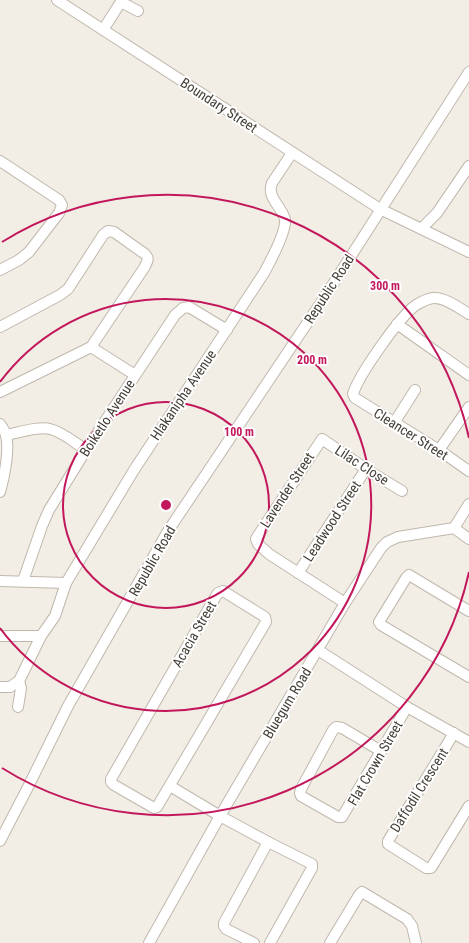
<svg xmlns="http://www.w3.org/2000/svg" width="469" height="943" viewBox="0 0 469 943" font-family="'Roboto Condensed',sans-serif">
	<rect width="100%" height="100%" fill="#f2eee6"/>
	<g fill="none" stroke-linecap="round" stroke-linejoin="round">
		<g stroke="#c0b7ac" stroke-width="12">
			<g id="minor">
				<path d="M57,0L380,209L469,252"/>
				<path d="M121,2L138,11"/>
				<path d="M103,30L122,0"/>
				<path d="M0,161L59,200L62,205L59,213L29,252L19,260L0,270"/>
				<path d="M421,229L437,213L469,166"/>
				<path d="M469,314C459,308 445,297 433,298C427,299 421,302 416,305C400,316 358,376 353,394L355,398L439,450L469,471"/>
				<path d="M397,324L469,375"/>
				<path d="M0,327L60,295L68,289L103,235L108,231L114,232L145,254C150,259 147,262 144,268L91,347L0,392"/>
				<path d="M91,347L135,375"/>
				<path d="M394,423L415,390"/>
				<path d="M0,424C2,427 5,431 6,435C10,450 4,478 0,492"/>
				<path d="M6,435C17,433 39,426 50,429C63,432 75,443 86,450"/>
				<path d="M439,450L469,407"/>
				<path d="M454,528L469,504"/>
				<path d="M298,573L366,469"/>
				<path d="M0,581L66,583"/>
				<path d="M23,581L42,526L49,510L86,450L175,315L183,308L189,307L227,330"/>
				<path d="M223,591L265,617L266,622L157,807L154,808L114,785L111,782V779L216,596L218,593Z"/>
				<path d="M345,603L269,554L258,544L256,539L257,537L322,439L366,469L402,491"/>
				<path d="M469,611L409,575L406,578L379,622L381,625L469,677"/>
				<path d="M0,636H41"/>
				<path d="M318,650L407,707L469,742"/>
				<path d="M0,687H10L19,681L41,636L55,616L66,583L134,470L264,273C270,262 286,232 285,220C283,207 266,198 272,183L292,153"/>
				<path d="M18,707L21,688L19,681"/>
				<path d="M454,733L388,841V844L426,868H431L469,806"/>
				<path d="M381,751L342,728L336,727L333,730L301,789L300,793L301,796L338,817H342L407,707"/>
				<path d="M170,786L220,816L268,842L312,864V868L270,943"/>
				<path d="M0,841L28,787L68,706L168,531L326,295L469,72"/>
				<path d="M149,943L220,816L345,603L381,548L387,542L398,537L454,528L469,539"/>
				<path d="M254,943L226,929L224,926V923L268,842"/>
				<path d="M330,943L359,895L362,892L407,919L412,926L416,943"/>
			</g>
		</g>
		<use href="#minor" stroke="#fff" stroke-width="10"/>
	</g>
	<g fill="none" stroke="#c2185b" stroke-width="2">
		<circle cx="166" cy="505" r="103"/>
		<path d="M0 382A206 206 0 1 1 0 628"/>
		<path d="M469 572A310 310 0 0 1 2 768M2 242A310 310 0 0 1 469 438"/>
	</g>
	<g text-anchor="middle" stroke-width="4" stroke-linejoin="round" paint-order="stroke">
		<g font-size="14" fill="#453e36" stroke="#fff">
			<text transform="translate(219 105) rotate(33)" y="5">Boundary Street</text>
			<text transform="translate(329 289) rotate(-57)" y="5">Republic Road</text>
			<text transform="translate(183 395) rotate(-56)" y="5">Hlakanipha Avenue</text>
			<text transform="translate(107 418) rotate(-57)" y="5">Boiketlo Avenue</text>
			<text transform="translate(411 434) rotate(32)" y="5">Cleancer Street</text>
			<text transform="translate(362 465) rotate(33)" y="5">Lilac Close</text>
			<text transform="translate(287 490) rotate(-57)" y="5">Lavender Street</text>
			<text transform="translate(332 521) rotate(-57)" y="5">Leadwood Street</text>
			<text transform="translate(152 561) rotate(-60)" y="5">Republic Road</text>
			<text transform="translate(194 634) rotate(-60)" y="5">Acacia Street</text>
			<text transform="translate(287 703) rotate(-59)" y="5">Bluegum Road</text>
			<text transform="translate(375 763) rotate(-60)" y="5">Flat Crown Street</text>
			<text transform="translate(419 790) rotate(-58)" y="5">Daffodil Crescent</text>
		</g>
	</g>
	<circle cx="166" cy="505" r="6" fill="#c2185b" stroke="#fff" stroke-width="2"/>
	<g font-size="12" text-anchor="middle" font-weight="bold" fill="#c2185b" stroke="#fff" stroke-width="4" stroke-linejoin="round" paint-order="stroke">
		<text x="385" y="290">300 m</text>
		<text x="312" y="364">200 m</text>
		<text x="239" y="436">100 m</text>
	</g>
</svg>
